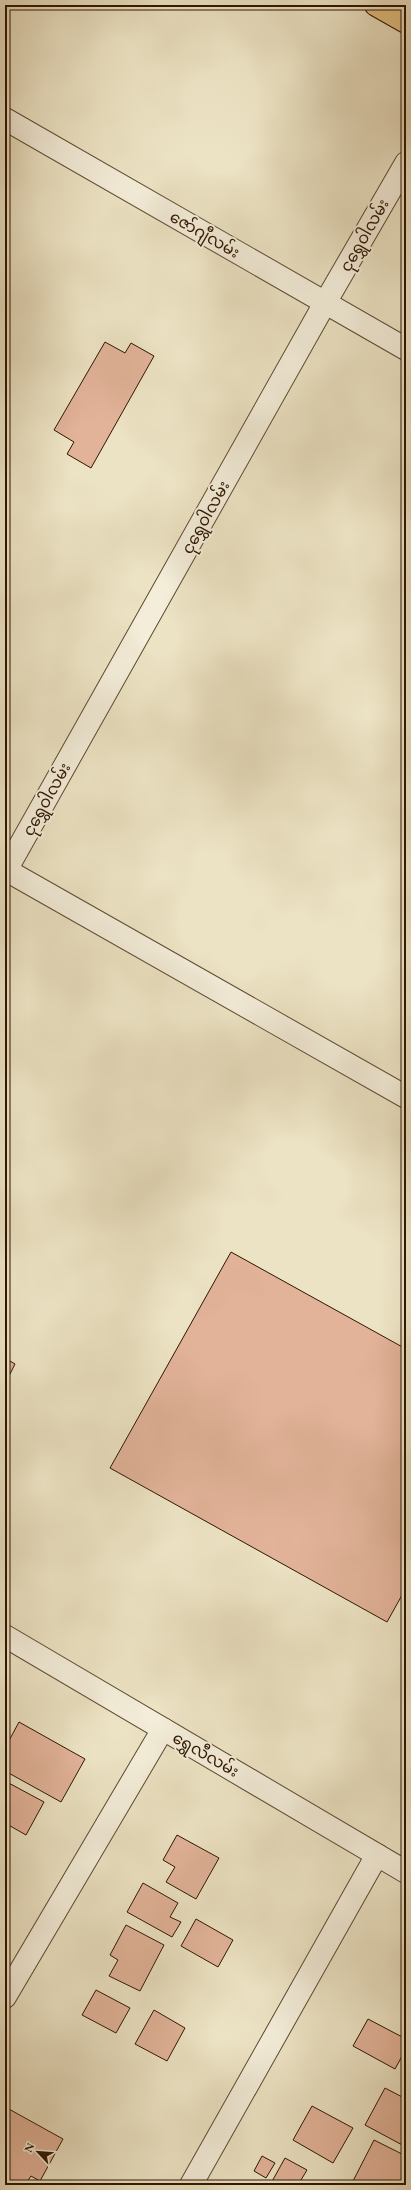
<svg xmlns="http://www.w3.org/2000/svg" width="411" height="2190" viewBox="0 0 411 2190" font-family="'EB Garamond','Noto Sans Myanmar',serif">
	<rect width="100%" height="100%" fill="#ece3c4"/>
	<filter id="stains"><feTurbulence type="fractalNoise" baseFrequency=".005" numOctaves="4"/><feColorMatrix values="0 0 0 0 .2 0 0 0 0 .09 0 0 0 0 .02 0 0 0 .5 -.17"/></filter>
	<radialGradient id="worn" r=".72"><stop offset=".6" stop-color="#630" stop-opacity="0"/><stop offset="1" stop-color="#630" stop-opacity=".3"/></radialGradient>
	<g fill="#e2b399" stroke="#2e1601">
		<path d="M105,342L125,353L131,343L154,356L91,468L67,454L74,442L54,430Z"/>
		<path d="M231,1252L406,1349V1588L387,1622L110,1468Z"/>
		<path d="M5,1358L15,1364L5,1384Z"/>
		<path d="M19,1722L85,1759L61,1802L5,1771V1748Z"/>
		<path d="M5,1781L44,1802L26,1835L5,1823Z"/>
		<path d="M177,1835L219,1858L196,1899L166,1882L175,1867L163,1860Z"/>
		<path d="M143,1883L178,1903L170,1917L181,1922L172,1937L127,1912Z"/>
		<path d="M196,1919L233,1940L218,1967L181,1946Z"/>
		<path d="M126,1925L164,1945L140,1991L109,1976L118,1960L110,1955Z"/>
		<path d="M96,1990L130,2008L116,2033L82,2015Z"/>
		<path d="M154,2010L185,2028L167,2061L135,2044Z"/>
		<path d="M368,2019L406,2039V2049L395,2069L353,2046Z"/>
		<path d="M385,2088L406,2099V2147L365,2125Z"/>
		<path d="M312,2106L353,2128L333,2163L293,2140Z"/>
		<path d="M7,2108L63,2139L40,2181L31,2176L25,2185H11L5,2182V2112Z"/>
		<path d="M374,2140L406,2156V2185H351Z"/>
		<path d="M262,2156L275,2163L266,2178L254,2171Z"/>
		<path d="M285,2158L307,2170L298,2185H270Z"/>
	</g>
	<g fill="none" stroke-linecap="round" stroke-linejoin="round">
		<g stroke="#5e4932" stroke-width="24">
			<g id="minor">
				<path d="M6,870L406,1097"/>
				<path d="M5,1997L163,1729"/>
				<path d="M191,2185L377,1855"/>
			</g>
		</g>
		<g stroke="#5e4932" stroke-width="24">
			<g id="tertiary">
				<path d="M5,119L406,349"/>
				<path d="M5,872L325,303L406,163"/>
				<path d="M5,1636L406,1872"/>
			</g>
		</g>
		<g stroke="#2e1601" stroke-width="24">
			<path id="primary" d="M376,5L406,22"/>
		</g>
		<use href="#minor" stroke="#f3edd9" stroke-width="22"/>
		<use href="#tertiary" stroke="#f3edd9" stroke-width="22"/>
		<use href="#primary" stroke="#e6c282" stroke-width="22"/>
	</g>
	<g text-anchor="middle" stroke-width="4" stroke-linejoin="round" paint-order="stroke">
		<g font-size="16" fill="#2e1601" stroke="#f3edd9">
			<text transform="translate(205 234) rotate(30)" y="6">ဇော်ဂျီလမ်း</text>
			<text transform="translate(364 235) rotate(-60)" y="6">ငုရွှေဝါလမ်း</text>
			<text transform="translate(205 517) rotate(-61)" y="6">ငုရွှေဝါလမ်း</text>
			<text transform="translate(46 799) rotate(-61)" y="6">ငုရွှေဝါလမ်း</text>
			<text transform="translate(206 1754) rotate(30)" y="6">ရွှေလီလမ်း</text>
		</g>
	</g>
	<rect width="411" height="2190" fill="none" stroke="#ece3c4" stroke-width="20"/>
	<rect x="6" y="6" width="399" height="2178" fill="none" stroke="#2e1601" stroke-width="2"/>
	<rect x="10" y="10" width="391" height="2170" fill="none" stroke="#2e1601"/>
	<g transform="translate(38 2152) rotate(296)" stroke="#f3edd9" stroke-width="3" paint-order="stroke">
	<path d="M0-3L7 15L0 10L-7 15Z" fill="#2e1601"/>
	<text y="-6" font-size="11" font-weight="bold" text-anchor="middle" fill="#2e1601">N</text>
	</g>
	<rect width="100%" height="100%" filter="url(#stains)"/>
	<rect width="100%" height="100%" fill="url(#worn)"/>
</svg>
